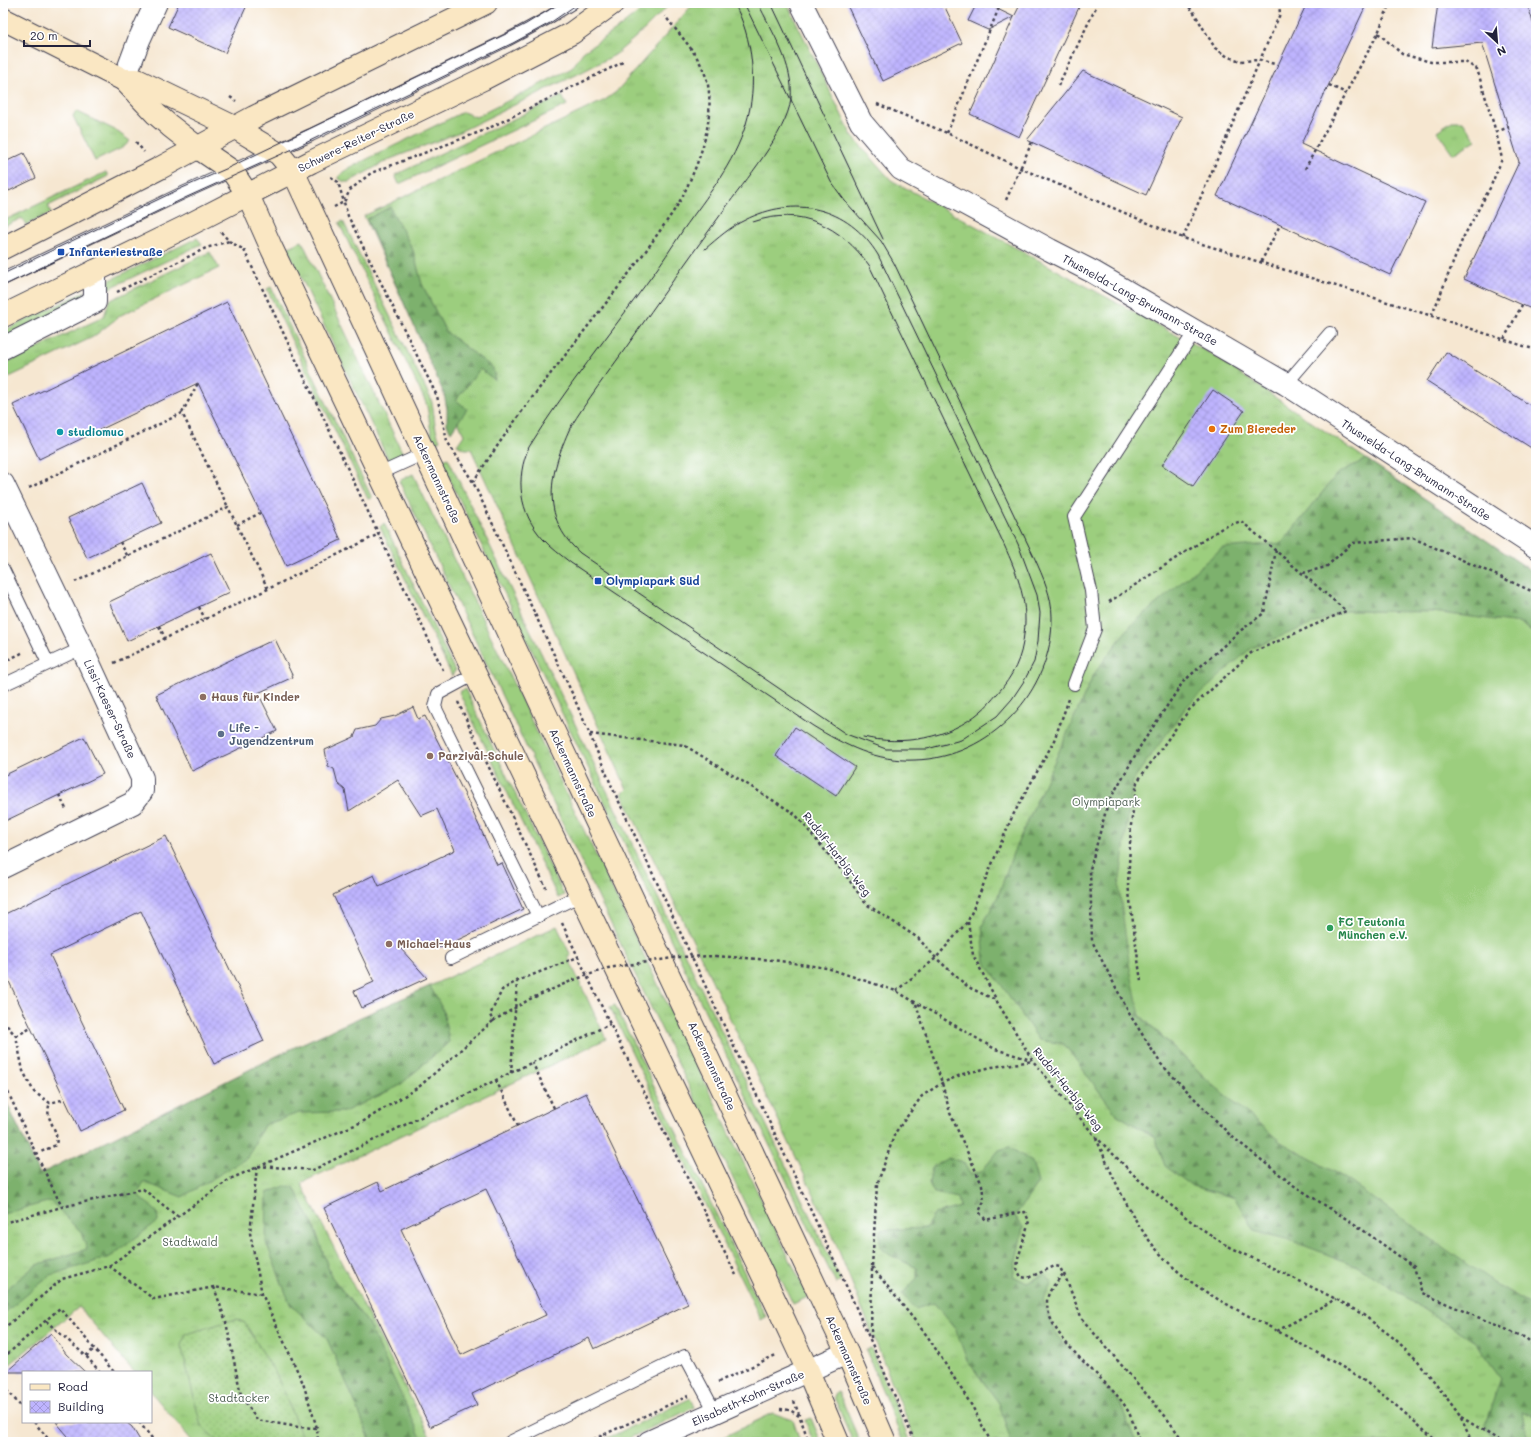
<svg xmlns="http://www.w3.org/2000/svg" width="1539" height="1445" viewBox="0 0 1539 1445" font-family="Mali,sans-serif">
	<defs>
		<pattern id="grass-tufts" width="24" height="20" patternUnits="userSpaceOnUse"><rect width="24" height="20" fill="#9cce7e"/><path d="M3 7l-1-3M5 7V3M7 7l1-3M15 17l-1-3M17 17v-4M19 17l1-3" fill="none" stroke="#86b16e"/></pattern>
		<pattern id="forest-firs" width="22" height="20" patternUnits="userSpaceOnUse"><rect width="22" height="20" fill="#7db16d"/><path d="M5 1l3.5 6h-7zM16 11l3.5 6h-7z" fill="#66905b"/></pattern>
		<pattern id="garden-dots" width="8" height="8" patternUnits="userSpaceOnUse"><rect width="8" height="8" fill="#9cce7e"/><path d="M2 2h.1M6 6h.1" fill="none" stroke="#86b16e" stroke-width="1.8" stroke-linecap="round"/></pattern>
		<pattern id="building-cross-hatch" width="8" height="8" patternUnits="userSpaceOnUse"><rect width="8" height="8" fill="#beb4fe"/><path d="M0 0l8 8M0 8l8-8" fill="none" stroke="#a39adb"/></pattern>
	</defs>
	<rect width="100%" height="100%" fill="#fff"/>
	<filter id="ink" filterUnits="userSpaceOnUse"><feTurbulence type="fractalNoise" baseFrequency=".025" numOctaves="2"/><feDisplacementMap in="SourceGraphic" scale="8" xChannelSelector="R" yChannelSelector="G"/><feConvolveMatrix kernelMatrix="1 2 1 2 8 2 1 2 1" color-interpolation-filters="sRGB"/></filter>
	<filter id="wash" filterUnits="userSpaceOnUse"><feTurbulence type="fractalNoise" baseFrequency=".012" numOctaves="4" result="noise"/><feDisplacementMap in="SourceGraphic" scale="16" xChannelSelector="R" yChannelSelector="G"/><feGaussianBlur stdDeviation="0.9" result="paint"/><feColorMatrix in="noise" values="0 0 0 0 0 0 0 0 0 0 0 0 0 0 0 0 0 1.4 0 .05"/><feComposite in="paint" operator="in"/></filter>
	<g filter="url(#wash)">
		<rect width="100%" height="100%" fill="#f6e7d1"/>
		<g fill="url(#grass-tufts)" stroke="#5f785c">
			<path d="M650,3H671L646,28L615,55L576,75L455,134L388,160L349,182H344L338,178L343,172L351,167L463,112L476,117L572,68L583,52L616,30Z"/>
			<path d="M694,3H787L852,136L891,180L1211,354L1536,574V1442H916L830,1229L707,970L622,794L627,789L471,449H464L457,445L464,435L364,216L605,100L616,92Z"/>
			<path d="M562,96L567,105L399,184L395,175Z"/>
			<path d="M76,111L115,130L130,141L124,147L95,161L73,116Z"/>
			<path d="M1452,121H1463L1476,140L1453,154L1437,131Z"/>
			<path d="M106,172L108,176L48,206L51,213L26,225L22,218L3,227V221Z"/>
			<path d="M343,221L431,399C435,412 433,427 440,440L434,444C429,430 430,417 426,403L339,223Z"/>
			<path d="M197,238L202,244L108,289L110,280Z"/>
			<path d="M302,241L404,456L390,463L287,248Z"/>
			<path d="M210,252L219,268L121,315L93,337L3,380V364L97,320L104,316L109,301Z"/>
			<path d="M271,287L372,498L368,499L267,289Z"/>
			<path d="M86,291L83,298L3,339V331Z"/>
			<path d="M448,458L841,1281L836,1284L441,461Z"/>
			<path d="M413,474L808,1297L793,1304L399,481Z"/>
			<path d="M384,523L455,671L452,676L380,527Z"/>
			<path d="M465,689L564,895L558,898L459,692Z"/>
			<path d="M557,926L571,956L568,957L606,1039L301,1183L433,1442H193L151,1392V1372H134L79,1307L3,1370V1095L40,1174L301,1044L430,986Z"/>
			<path d="M615,1005L766,1317L761,1320L610,1007Z"/>
			<path d="M871,1348L910,1442H903L866,1350Z"/>
			<path d="M837,1392L839,1393L860,1442H853L834,1397Z"/>
			<path d="M691,1398L695,1407L621,1442H599Z"/>
			<path d="M773,1413L793,1420L800,1442H713Z"/>
			<path d="M811,1418L821,1442H813L805,1420Z"/>
		</g>
		<g fill="url(#forest-firs)" stroke="#506a54">
			<path d="M390,207L413,250L422,284L446,332L493,368L495,380L480,369L456,400L467,409L451,432L447,425V409L444,394L367,219Z"/>
			<path d="M1366,459L1536,574V634L1520,623L1432,612L1346,611L1140,1016L1210,1082L1281,1142L1343,1177L1501,1287L1536,1307V1419L1522,1412L1527,1442H1496L1485,1424L1501,1378L1475,1342L1357,1266L1290,1240L1254,1231L1235,1198L1192,1186L1165,1166L1155,1137L1116,1114L1064,1044L1039,1040L1005,990L985,962L982,926L998,896L1013,853L1094,674L1129,627L1222,548L1282,543L1337,474Z"/>
			<path d="M430,986L443,1010L449,1042L399,1086L344,1112L299,1113L264,1125L247,1158L182,1197L144,1182L137,1194L157,1212L158,1221L110,1257L51,1275L3,1314V1292L36,1265L87,1249L81,1233L51,1201L3,1214V1095L40,1174L301,1044Z"/>
			<path d="M1009,1147L1032,1162L1038,1183L1015,1216L1023,1227L1013,1276L1027,1283L1045,1274L1052,1283L1043,1300L1057,1336L1119,1401L1136,1442H1011L999,1403L967,1360L955,1328L934,1303L915,1309L902,1294L917,1278V1268L890,1255L880,1247V1230L926,1228L934,1214L960,1207L958,1198L934,1193L929,1183L932,1167L948,1158L963,1162L970,1174L981,1172L999,1150Z"/>
			<path d="M285,1186L294,1187L315,1229L331,1276L368,1323L423,1442H371L354,1400L327,1339L290,1304L266,1242L267,1193Z"/>
		</g>
		<path fill="url(#garden-dots)" stroke="#5f785c" d="M236,1319L245,1323L277,1376L304,1442H219L201,1426L181,1345L186,1334Z"/>
		<path fill="#9cce7e" stroke="#5f785c" d="M1346,611L1432,612L1520,623L1536,634V1307L1501,1287L1457,1257L1343,1177L1281,1142L1210,1082L1140,1015L1130,969L1119,887L1133,780L1188,705L1251,648Z"/>
		<g id="blocks">
			<g fill="url(#building-cross-hatch)" fill-rule="evenodd">
				<path d="M179,3H248L225,53L168,27Z"/>
				<path d="M846,3H943L962,43L883,81Z"/>
				<path d="M977,3H985L1014,17L1021,3H1081L1019,137L970,114L1014,17L988,30L968,21Z"/>
				<path d="M1307,3H1367L1301,144L1425,202L1390,275L1217,196Z"/>
				<path d="M1438,3H1527L1536,32V311L1464,279L1519,162L1482,43L1432,48Z"/>
				<path d="M1083,71L1182,117L1146,195L1027,140Z"/>
				<path d="M24,153L36,178L9,191L3,178V163Z"/>
				<path d="M227,302L341,540L286,566L198,383L39,459L13,405Z"/>
				<path d="M1446,352L1536,409V451L1427,381Z"/>
				<path d="M1213,390L1244,411L1193,486L1162,465Z"/>
				<path d="M142,483L161,523L87,558L68,518Z"/>
				<path d="M211,553L230,592L127,641L109,602Z"/>
				<path d="M275,639L293,677L258,693L277,731L192,771L156,695Z"/>
				<path d="M413,707L418,719L425,716L465,795L497,865L502,863L523,909L443,947L401,949L427,978L362,1008L354,991L374,982L333,895L374,875L379,886L455,850L437,809L421,816L398,780L349,811L345,790L338,784L334,769L328,766L325,750L354,737L357,730L375,726L381,719L395,716Z"/>
				<path d="M795,727L855,767L836,796L776,756Z"/>
				<path d="M84,737L103,774L3,822V776Z"/>
				<path d="M166,836L264,1041L214,1064L141,911L50,955L124,1110L80,1131L3,969V915Z"/>
				<path d="M586,1093L688,1304L594,1349L589,1338L472,1394L477,1405L430,1427L324,1208L378,1182L382,1191ZM486,1189L546,1315L461,1355L401,1229Z"/>
				<path d="M51,1333L66,1354L85,1372H6Z"/>
				<path d="M56,1422H126L132,1427L141,1442H73Z"/>
			</g>
		</g>
	</g>
	<g filter="url(#ink)">
		<use href="#blocks" fill-opacity="0" stroke="#424052" stroke-width="1"/>
		<g fill="none" stroke-linecap="round" stroke-linejoin="round">
			<g stroke="#424052" stroke-width="14">
				<g id="lane">
					<path d="M3,279L183,193L311,135L507,40L548,18L572,3"/>
					<path d="M1286,384L1330,333"/>
					<path d="M379,474L425,453"/>
					<path d="M3,569L48,663"/>
					<path d="M475,674L438,694L435,707L538,916"/>
					<path d="M1074,684L1095,629L1091,591L1074,517L1195,331"/>
					<path d="M3,685L82,648"/>
					<path d="M451,958L581,895"/>
					<path d="M510,1442L685,1356L715,1412"/>
				</g>
			</g>
			<g stroke="#424052" stroke-width="24">
				<g id="street">
					<path d="M801,3L861,122L901,169L1050,250L1093,272L1286,384L1536,547"/>
					<path d="M124,80L139,40L156,3"/>
					<path d="M3,348L95,302V271"/>
					<path d="M3,484L82,648L142,778V791L133,803L3,867"/>
					<path d="M649,1442L847,1353"/>
				</g>
			</g>
			<g stroke="#424052" stroke-width="24">
				<g id="secondary">
					<path d="M3,19L124,80L156,114L170,126L198,148L232,171L248,195L271,247L778,1307L808,1371L838,1442"/>
					<path d="M124,80H137L234,127L279,154L293,171L556,736L847,1353L885,1442"/>
					<path d="M3,248L160,168L254,117L486,3"/>
					<path d="M3,316L183,228L311,162L483,79L572,33L613,3"/>
				</g>
			</g>
			<g stroke="#424052" stroke-width="2.5" stroke-dasharray="3 3" stroke-linecap="butt">
				<path d="M1185,3L1193,11L1215,48L1228,57L1241,61L1260,60L1278,65"/>
				<path d="M1378,33L1402,54L1431,62H1465L1477,69L1496,132L1502,159L1490,188L1463,238L1432,315"/>
				<path d="M1329,85L1346,93"/>
				<path d="M1058,86L1098,3"/>
				<path d="M230,97L236,101"/>
				<path d="M877,104L947,133L1020,168L1183,238L1432,316L1536,350"/>
				<path d="M1496,132L1509,127"/>
				<path d="M947,133L1001,3"/>
				<path d="M136,142L144,152"/>
				<path d="M1305,169L1378,33L1390,3"/>
				<path d="M331,177L338,182L348,216L437,396L447,441L473,482L572,693L613,789L850,1294L915,1442"/>
				<path d="M1006,200L1032,142"/>
				<path d="M334,207L344,202L350,190L371,173L485,130L623,62"/>
				<path d="M221,232L229,241L244,250"/>
				<path d="M1183,238L1280,14L1279,3"/>
				<path d="M244,250L444,672"/>
				<path d="M1261,262L1280,225"/>
				<path d="M117,292L206,248L229,241"/>
				<path d="M1504,339L1522,305"/>
				<path d="M182,413L198,383"/>
				<path d="M473,482C500,441 529,400 560,362C590,323 621,285 650,245C662,227 677,209 686,189C701,158 714,120 708,85C703,58 681,37 665,16"/>
				<path d="M29,488L182,413L228,507"/>
				<path d="M237,525L260,513"/>
				<path d="M120,542L128,557"/>
				<path d="M1276,550L1264,613L1240,631L1183,682L1141,745L1108,803L1090,869L1092,941L1130,1015L1161,1064L1230,1135L1293,1185L1356,1225L1414,1267L1422,1293L1526,1338L1536,1348"/>
				<path d="M1303,573L1326,567L1352,543L1413,538L1536,593"/>
				<path d="M75,582L228,507L268,589"/>
				<path d="M1109,602L1222,528L1241,521L1346,611L1251,653L1189,710L1137,782L1131,825L1128,885L1141,982"/>
				<path d="M199,607L205,619"/>
				<path d="M159,626L165,638"/>
				<path d="M3,662L24,652"/>
				<path d="M114,663L268,589L379,534"/>
				<path d="M458,702L546,888"/>
				<path d="M590,734L684,745L795,814L847,877L866,904L918,938L936,958L968,987L996,1000L1033,1061L1094,1135L1138,1179L1192,1222L1224,1244L1336,1299L1362,1314L1395,1339L1418,1361L1441,1390L1460,1416L1472,1442"/>
				<path d="M59,795L67,811"/>
				<path d="M968,922L973,955L996,999"/>
				<path d="M562,923L610,1024L736,1275"/>
				<path d="M716,956L773,960L827,968L896,991L995,1049L1031,1060"/>
				<path d="M896,991L936,958L968,921L1012,817L1053,743L1069,699"/>
				<path d="M916,1004L942,1083L950,1113L982,1185L984,1201L979,1212L986,1220L1016,1213L1025,1212L1029,1221L1018,1259L1017,1269L1021,1277L1028,1278L1055,1266L1060,1267L1063,1274C1057,1282 1047,1291 1047,1302C1047,1336 1099,1373 1119,1398C1130,1410 1135,1427 1139,1442"/>
				<path d="M3,1021L16,1036L23,1071L34,1092L50,1103L65,1099"/>
				<path d="M16,1036L31,1028"/>
				<path d="M532,1062L554,1108"/>
				<path d="M511,1073L517,982"/>
				<path d="M496,1080L518,1126"/>
				<path d="M3,1081L36,1154L62,1207"/>
				<path d="M1096,1138C1115,1181 1133,1226 1166,1260C1198,1293 1241,1311 1281,1333C1307,1348 1334,1361 1360,1378C1387,1397 1413,1419 1436,1442"/>
				<path d="M36,1154L56,1145C60,1128 43,1120 50,1103"/>
				<path d="M258,1166L313,1170L610,1024"/>
				<path d="M257,1167L250,1233L262,1294L303,1383L317,1428L318,1442"/>
				<path d="M3,1223L62,1207L143,1189L177,1216"/>
				<path d="M109,1266L154,1299L214,1287L262,1294"/>
				<path d="M872,1267L928,1337L972,1406L991,1442"/>
				<path d="M1064,1274L1082,1319L1166,1417L1184,1442"/>
				<path d="M214,1287L226,1322L241,1395L257,1420L298,1427L317,1428"/>
				<path d="M46,1321L86,1356L100,1372"/>
				<path d="M3,1329L62,1279L109,1266L230,1179L364,1121L420,1086L493,1021L490,1015L502,990L517,981L578,957"/>
				<path d="M1277,1331L1336,1299"/>
				<path d="M871,1338L872,1267L877,1185L895,1133L922,1096L942,1083L963,1074L992,1067L1033,1061"/>
				<path d="M86,1356L94,1349"/>
				<path d="M3,1358L60,1308L114,1372"/>
				<path d="M718,1382L776,1355"/>
				<path d="M3,1385L23,1409"/>
				<path d="M794,1401L809,1442"/>
				<path d="M780,1409L790,1410L799,1416"/>
				<path d="M1461,1417L1502,1442"/>
				<path d="M34,1422L51,1442"/>
				<path d="M139,1422L155,1442"/>
				<path d="M588,1442L688,1396"/>
			</g>
			<use href="#lane" stroke="#fff" stroke-width="12"/>
			<use href="#street" stroke="#fff" stroke-width="22"/>
			<use href="#secondary" stroke="#fae7c3" stroke-width="22"/>
			<g stroke="#22223b" stroke-width="1">
				<path d="M734,3C753,38 758,85 746,124C734,164 707,196 683,230C672,247 661,264 649,280C609,335 565,389 529,447C515,478 519,513 543,539C551,548 561,555 571,563L813,726C844,745 877,762 915,760C990,758 1053,692 1052,617C1052,596 1043,577 1035,559L894,263L881,241L845,201L831,182L744,3"/>
				<path d="M771,3L883,239"/>
				<path d="M753,222C801,205 841,227 869,265L1001,538C1015,569 1029,599 1024,634C1022,658 1013,676 997,694C992,700 987,706 981,711C949,739 902,746 863,737"/>
				<path d="M705,249C718,238 730,227 745,220C794,195 848,206 878,255L1018,544L1037,595L1040,613L1038,641L1034,662L1024,681L1012,699L997,716L961,740L927,749H886L846,734L580,553C539,516 550,472 570,428C587,400 608,373 627,346C659,300 691,255 724,210C744,182 787,132 791,99C794,65 772,32 758,3"/>
				<path d="M3,274L180,189L228,168L508,33L526,24L560,3"/>
				<path d="M3,286L187,197L295,148L513,43L550,23L579,3"/>
			</g>
			<path stroke="#424052" stroke-width="2.5" stroke-dasharray="3 3" stroke-linecap="butt" d="M493,1021L530,999L571,981L608,968L679,957L716,956"/>
		</g>
	</g>
	<g fill="#1a4fb4" stroke="#fff" stroke-width="1.5">
		<rect x="57" y="248" width="8" height="8" rx="2"/>
		<rect x="594" y="577" width="8" height="8" rx="2"/>
	</g>
	<circle fill="#e8710a" stroke="#fff" stroke-width="1.5" cx="1212" cy="429" r="4"/>
	<circle fill="#0f9aa8" stroke="#fff" stroke-width="1.5" cx="60" cy="432" r="4"/>
	<g fill="#8d6e63" stroke="#fff" stroke-width="1.5">
		<circle cx="203" cy="697" r="4"/>
		<circle cx="430" cy="756" r="4"/>
		<circle cx="389" cy="944" r="4"/>
	</g>
	<circle fill="#5c6f8a" stroke="#fff" stroke-width="1.5" cx="221" cy="734" r="4"/>
	<circle fill="#2e9e5b" stroke="#fff" stroke-width="1.5" cx="1330" cy="928" r="4"/>
	<g text-anchor="middle" stroke-width="3.5" stroke-linejoin="round" paint-order="stroke">
		<g font-size="11" fill="#22223b" stroke="#fff">
			<text transform="translate(356 141) rotate(-26)" y="4">Schwere-Reiter-Straße</text>
			<text transform="translate(1140 300) rotate(29)" y="4">Thusnelda-Lang-Brumann-Straße</text>
			<text transform="translate(1416 470) rotate(33)" y="4">Thusnelda-Lang-Brumann-Straße</text>
			<text transform="translate(437 479) rotate(65)" y="4">Ackermannstraße</text>
			<text transform="translate(110 709) rotate(65)" y="4">Lissi-Kaeser-Straße</text>
			<text transform="translate(573 773) rotate(65)" y="4">Ackermannstraße</text>
			<text transform="translate(837 854) rotate(52)" y="4">Rudolf-Harbig-Weg</text>
			<text transform="translate(712 1066) rotate(65)" y="4">Ackermannstraße</text>
			<text transform="translate(1068 1089) rotate(51)" y="4">Rudolf-Harbig-Weg</text>
			<text transform="translate(849 1360) rotate(66)" y="4">Ackermannstraße</text>
			<text transform="translate(748 1398) rotate(-24)" y="4">Elisabeth-Kohn-Straße</text>
		</g>
		<g font-size="11" font-weight="bold" fill="#164399" stroke="#fff" text-anchor="start">
			<text x="69" y="256">Infanteriestraße</text>
			<text x="606" y="585">Olympiapark Süd</text>
		</g>
		<g font-size="11" font-weight="bold" fill="#c56008" stroke="#fff" text-anchor="start">
			<text x="1220" y="433">Zum Biereder</text>
		</g>
		<g font-size="11" font-weight="bold" fill="#0d838f" stroke="#fff" text-anchor="start">
			<text x="68" y="436">studiomuc</text>
		</g>
		<g font-size="11" font-weight="bold" fill="#785e54" stroke="#fff" text-anchor="start">
			<text x="211" y="701">Haus für Kinder</text>
			<text x="438" y="760">Parzivâl-Schule</text>
			<text x="397" y="948">Michael-Haus</text>
		</g>
		<g font-size="11" font-weight="bold" fill="#4e5e75" stroke="#fff" text-anchor="start">
			<text x="229" y="732">Life -<tspan x="229" dy="13">Jugendzentrum</tspan></text>
		</g>
		<g font-size="11" fill="#4d5e52" stroke="#fff">
			<text x="1106" y="806">Olympiapark</text>
			<text x="190" y="1246">Stadtwald</text>
			<text x="239" y="1402">Stadtacker</text>
		</g>
		<g font-size="11" font-weight="bold" fill="#27864d" stroke="#fff" text-anchor="start">
			<text x="1338" y="926">FC Teutonia<tspan x="1338" dy="13">München e.V.</tspan></text>
		</g>
	</g>
	<rect width="1539" height="1445" fill="none" stroke="#fff" stroke-width="16"/>
	<rect x="22" y="1371" width="130" height="52" fill="#ffffff" stroke="#a7a7b1"/>
	<rect x="30" y="1384" width="20" height="6" fill="#fae7c3" stroke="#a7a7b1"/>
	<text x="58" y="1391" font-size="12" fill="#22223b">Road</text>
	<rect x="30" y="1401" width="20" height="12" fill="url(#building-cross-hatch)" stroke="#a7a7b1"/>
	<text x="58" y="1411" font-size="12" fill="#22223b">Building</text>
	<g transform="translate(1497 42) rotate(154)" stroke="#ffffff" stroke-width="3" paint-order="stroke">
	<path d="M0-3L7 15L0 10L-7 15Z" fill="#22223b"/>
	<text y="-6" font-size="11" font-weight="bold" text-anchor="middle" fill="#22223b">N</text>
	</g>
	<path d="M24 40v6h66v-6" fill="none" stroke="#22223b" stroke-width="2"/>
	<text x="30" y="40" font-size="12" fill="#22223b" stroke="#ffffff" stroke-width="3" paint-order="stroke">20 m</text>
</svg>
